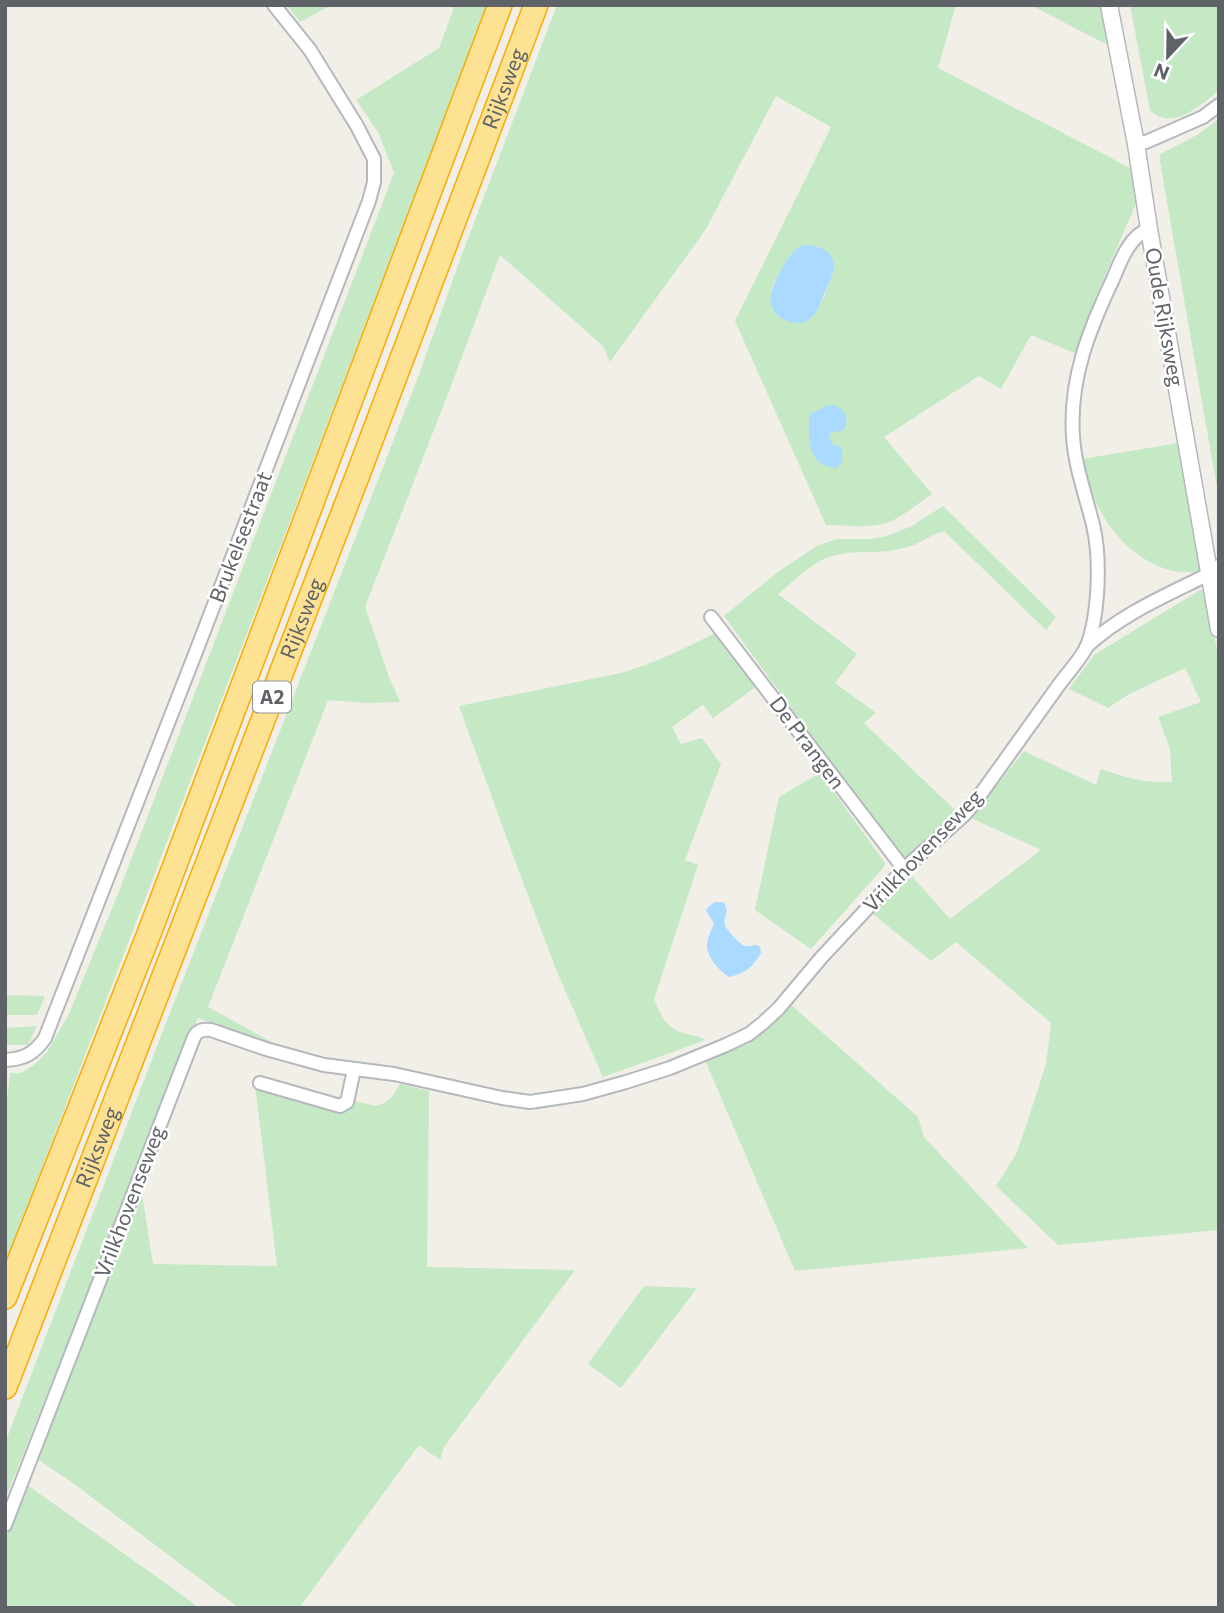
<svg xmlns="http://www.w3.org/2000/svg" width="1224" height="1613" viewBox="0 0 1224 1613" font-family="Commissioner,sans-serif">
	<rect width="100%" height="100%" fill="#f1efe8"/>
	<g fill="#c5e8c5" fill-rule="evenodd">
		<path d="M287,5H332L300,22Z"/>
		<path d="M455,5H488L5,1264V1116L10,1073H21L35,1064L47,1052L69,1014L119,891L394,173L378,132L356,100L439,48Z"/>
		<path d="M557,5H956L938,68L1132,169L1137,201L1094,301L1077,354L1031,335L1001,389L979,376L884,437L932,494C918,503 904,516 889,522C870,529 846,525 826,525L735,321L831,127L776,96L706,229L610,362L603,346L500,255L451,386L365,607L389,677L400,702L367,703L328,700L208,1007L277,1045L198,1018L5,1499V1443L161,1036L417,380L461,257ZM804,245L817,246L832,257C836,275 825,293 818,309L780,317C773,311 770,300 771,291C774,278 792,251 804,245Z"/>
		<path d="M1030,5H1104L1112,47Z"/>
		<path d="M1130,5H1219V90C1202,105 1171,132 1150,110Z"/>
		<path d="M1219,119V499L1160,162V154L1197,135Z"/>
		<path d="M1179,443L1202,572C1192,572 1180,573 1169,570C1120,555 1091,507 1082,459Z"/>
		<path d="M943,506L1056,617L1046,630L944,531C930,535 918,545 904,548C880,555 855,549 832,556C812,562 794,581 778,594L857,654L835,683L876,713L864,723L957,812L904,862L724,616L779,571L817,546L837,539H870L887,536L912,526Z"/>
		<path d="M1200,590L1206,592L1219,661V1230L1058,1245L996,1186L1016,1154L1026,1126L1046,1064L1051,1023L956,942L931,961L873,914L911,875L950,919L1041,850L971,818L1024,751L1096,785L1101,769C1126,778 1146,783 1172,782L1170,749L1158,717L1201,702L1185,668L1129,694L1108,708L1069,689L1094,655Z"/>
		<path d="M717,632L757,686L713,718L703,705L672,727L681,744L702,738L721,764L685,860L698,865L654,999C661,1015 665,1028 683,1033C692,1035 698,1036 706,1040L603,1077L557,972L515,861L459,706L621,673C655,663 686,648 717,632Z"/>
		<path d="M820,773L885,863L884,867L811,949L755,910L779,797Z"/>
		<path d="M5,995L45,996L37,1015H5Z"/>
		<path d="M789,1003L918,1117L924,1137L1028,1248L795,1271L705,1060L748,1044L759,1035Z"/>
		<path d="M37,1026L28,1045H5V1028Z"/>
		<path d="M254,1076L375,1106C389,1103 393,1096 400,1084L429,1091L427,1267L575,1270L444,1447L440,1460L419,1445L299,1608H239L73,1483L37,1459L142,1194L153,1264L277,1266Z"/>
		<path d="M644,1286L697,1288L621,1388L588,1364Z"/>
		<path d="M27,1485L178,1592L199,1608H5V1540Z"/>
	</g>
	<g fill="#aadaff">
		<path d="M804,245C812,245 818,246 825,250C841,261 831,280 824,294C821,302 818,312 811,318C807,322 801,323 796,323C780,322 768,309 771,294C772,284 787,257 795,251C798,248 800,247 804,245Z"/>
		<path d="M834,405C847,411 849,418 844,430L831,433L829,436C830,444 834,445 841,447C843,455 843,463 837,468C807,467 807,437 810,414L827,406Z"/>
		<path d="M715,902H723C731,913 723,914 725,925C726,929 740,945 745,946C749,947 753,945 757,945L760,947L761,953C752,968 745,973 729,977C719,970 707,958 707,945C707,938 712,929 714,923L706,911L708,907Z"/>
	</g>
	<g fill="none" stroke-linecap="round" stroke-linejoin="round">
		<g stroke="#b5b8bc" stroke-width="16">
			<g id="minor">
				<path d="M1136,144L1146,142L1203,117L1219,105"/>
				<path d="M711,617L904,869"/>
				<path d="M1086,647C1121,614 1167,595 1209,574L1219,566"/>
				<path d="M5,1060C24,1059 34,1054 45,1038L197,649L369,201L374,182V159L357,126L310,50L274,5"/>
				<path d="M260,1083L340,1106L347,1102L354,1070"/>
				<path d="M5,1525L194,1037C198,1030 203,1029 211,1030L266,1049L324,1065L394,1074L502,1098L530,1102L583,1094L626,1082L670,1068L726,1045L749,1034L763,1023L779,1008L821,958L904,869L964,815L975,802C1002,764 1029,727 1056,689C1064,677 1081,659 1087,646C1099,614 1101,558 1093,525C1086,496 1075,467 1073,437C1069,379 1089,330 1113,279C1120,262 1130,235 1149,229"/>
			</g>
		</g>
		<g stroke="#b5b8bc" stroke-width="19">
			<path id="tertiary" d="M1109,5L1136,144L1149,229L1219,629"/>
		</g>
		<g stroke="#f9ab00" stroke-width="26">
			<g id="motorway">
				<path d="M5,1297L150,931L500,5"/>
				<path id="s1" d="M5,1387L357,477L536,5"/>
			</g>
		</g>
		<use href="#minor" stroke="#fff" stroke-width="12"/>
		<use href="#tertiary" stroke="#fff" stroke-width="16"/>
		<use href="#motorway" stroke="#fde293" stroke-width="23"/>
	</g>
	<g text-anchor="middle" stroke-width="5" stroke-linejoin="round" paint-order="stroke">
		<rect fill="#fff" stroke="#8f9295" stroke-width="2" x="253" y="681.5" width="38" height="31" rx="5"/>
		<g font-size="19" font-weight="bold" fill="#5f6368">
			<text x="272" y="704">A2</text>
		</g>
		<g font-size="21" fill="#5f6368" stroke="#fff">
			<text dy="7" stroke="none"><textPath href="#s1" startOffset="1391">Rijksweg</textPath></text>
			<text transform="translate(1164 317) rotate(80)" y="7">Oude Rijksweg</text>
			<text transform="translate(241 537) rotate(-69)" y="7">Brukelsestraat</text>
			<text dy="7" stroke="none"><textPath href="#s1" startOffset="824">Rijksweg</textPath></text>
			<text transform="translate(807 743) rotate(53)" y="7">De Prangen</text>
			<text transform="translate(923 851) rotate(-46)" y="7">Vrilkhovenseweg</text>
			<text dy="7" stroke="none"><textPath href="#s1" startOffset="257">Rijksweg</textPath></text>
			<text transform="translate(130 1202) rotate(-69)" y="7">Vrilkhovenseweg</text>
		</g>
	</g>
	<rect width="1224" height="1613" fill="none" stroke="#5f6368" stroke-width="14"/>
	<g transform="translate(1168 56) rotate(202)" stroke="#ffffff" stroke-width="5" paint-order="stroke">
	<path d="M0-5L12 26L0 18L-12 26Z" fill="#5f6368"/>
	<text y="-10" font-size="19" font-weight="bold" text-anchor="middle" fill="#5f6368">N</text>
	</g>
</svg>
